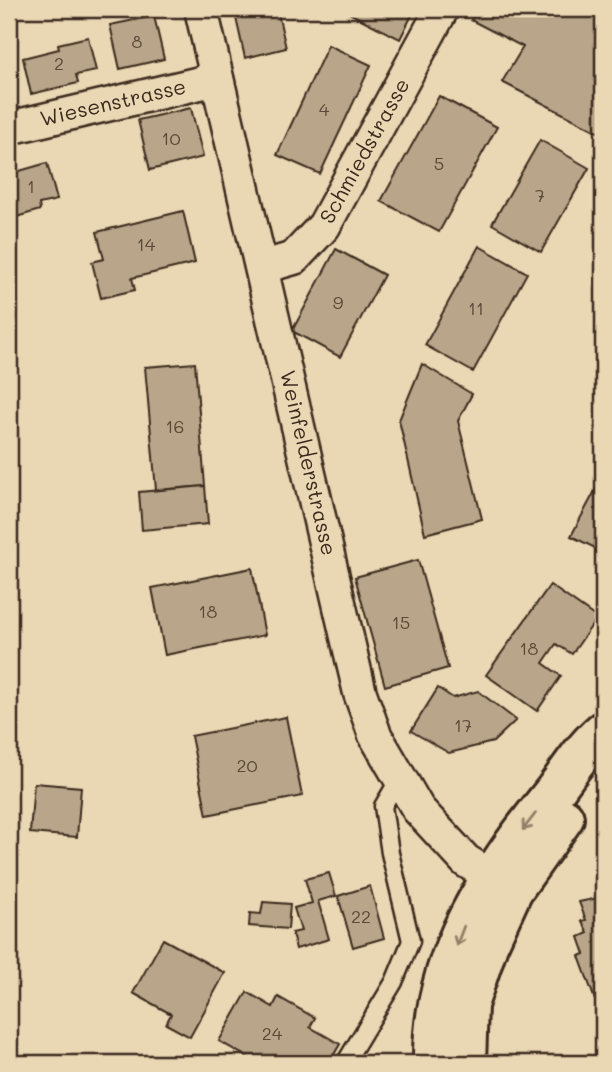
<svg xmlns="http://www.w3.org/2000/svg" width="612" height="1072" viewBox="0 0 612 1072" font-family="Mali,sans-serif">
	<rect width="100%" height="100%" fill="#ead7b4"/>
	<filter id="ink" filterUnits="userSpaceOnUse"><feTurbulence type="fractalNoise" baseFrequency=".0143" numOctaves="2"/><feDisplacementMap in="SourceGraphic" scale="14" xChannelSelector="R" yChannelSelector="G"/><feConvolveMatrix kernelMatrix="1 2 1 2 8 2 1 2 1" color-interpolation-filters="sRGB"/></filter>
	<g filter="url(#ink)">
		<g fill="#b9a68a" stroke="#3b2a1e" stroke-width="2">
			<path d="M234,9H277L286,48L245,58Z"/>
			<path d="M351,9H415L400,39L349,13Z"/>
			<path d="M477,9H603V127L600,133L502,82L523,47L471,20Z"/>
			<path d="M154,16L164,59L120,69L110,25Z"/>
			<path d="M88,37L96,71L76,75L78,83L31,94L23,58L59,49L58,44Z"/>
			<path d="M328,45L371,65L320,174L277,155Z"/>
			<path d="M439,96L497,127L439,232L381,201Z"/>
			<path d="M191,108L203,157L150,170L138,120Z"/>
			<path d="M540,140L589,168L541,252L492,224Z"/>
			<path d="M47,163L57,200L39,204L40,210L13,218L9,200V174Z"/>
			<path d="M183,211L195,263L132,278L135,290L101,298L92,262L104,259L97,232Z"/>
			<path d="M479,246L527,273L473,372L425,345Z"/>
			<path d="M336,249L384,275L340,357L292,331Z"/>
			<path d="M195,363L205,486L156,490L145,367Z"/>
			<path d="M422,364L472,394L458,421L482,519L425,534L399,420Z"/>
			<path d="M603,481V552L571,536L596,489Z"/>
			<path d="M205,486L208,524L142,530L139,492Z"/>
			<path d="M418,560L448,668L385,686L355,577Z"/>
			<path d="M252,568L265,635L165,655L152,588Z"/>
			<path d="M550,585L597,618L572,654L556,644L543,663L561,676L537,711L486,675Z"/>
			<path d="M438,688L453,698L478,691L516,720L493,742L449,753L411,731Z"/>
			<path d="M286,717L302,796L207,815L191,736Z"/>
			<path d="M34,783L81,787L77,837L30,833Z"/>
			<path d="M329,873L336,896L318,901L329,939L296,949L292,933L301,931L294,908L312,903L305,879Z"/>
			<path d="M370,886L384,938L353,947L338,896Z"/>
			<path d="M603,897V1008L595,1000L579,956L585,954L579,937L588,933L582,921L586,920L579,902Z"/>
			<path d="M263,902L290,904L288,929L249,926L250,913L261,914Z"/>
			<path d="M163,939L225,973L190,1037L166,1024L171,1014L133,993Z"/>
			<path d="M247,992L273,1007L278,997L315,1018L310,1027L340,1044L329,1063H258L219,1041Z"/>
		</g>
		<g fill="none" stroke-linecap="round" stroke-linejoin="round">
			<g stroke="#3b2a1e" stroke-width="21">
				<path id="service" d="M345,1063L394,982L411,941L390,853L383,806L399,779"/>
			</g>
			<g stroke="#3b2a1e" stroke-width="37">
				<g id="minor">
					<path d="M201,9L360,693L375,735L418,809L466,861L512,889"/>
					<path d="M9,128L217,79"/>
					<path d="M263,267L294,258L324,226L442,9"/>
				</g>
			</g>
			<g stroke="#3b2a1e" stroke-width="44">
				<g id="secondary">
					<path d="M433,1063C431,956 488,874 552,794C568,773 583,748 603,731"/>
					<path d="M466,1063L468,1005L488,945L513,890L564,818"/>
				</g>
			</g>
			<use href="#service" stroke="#ead7b4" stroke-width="16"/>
			<use href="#minor" stroke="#ead7b4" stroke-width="32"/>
			<use href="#secondary" stroke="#ead7b4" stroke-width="38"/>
		</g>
		<defs><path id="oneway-shaft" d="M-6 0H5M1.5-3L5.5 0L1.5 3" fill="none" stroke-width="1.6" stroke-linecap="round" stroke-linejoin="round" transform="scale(1.75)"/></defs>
		<g stroke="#928069">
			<use href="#oneway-shaft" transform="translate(529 822) rotate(128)"/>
			<use href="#oneway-shaft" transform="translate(460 936) rotate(111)"/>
		</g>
	</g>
	<g text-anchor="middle" stroke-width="5" stroke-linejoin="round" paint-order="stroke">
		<g font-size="18" fill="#5a4939">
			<text x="137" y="48">8</text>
			<text x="59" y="70">2</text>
			<text x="324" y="116">4</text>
			<text x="171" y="145">10</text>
			<text x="439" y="170">5</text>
			<text x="31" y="193">1</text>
			<text x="540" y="202">7</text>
			<text x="146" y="251">14</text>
			<text x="338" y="309">9</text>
			<text x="476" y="315">11</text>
			<text x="175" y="433">16</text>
			<text x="208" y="618">18</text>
			<text x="401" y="629">15</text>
			<text x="529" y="655">18</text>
			<text x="463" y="732">17</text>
			<text x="247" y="772">20</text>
			<text x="361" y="923">22</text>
			<text x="272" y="1040">24</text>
		</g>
		<g font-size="21" fill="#3b2a1e" stroke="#ead7b4">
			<text transform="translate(113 103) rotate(-13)" y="7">Wiesenstrasse</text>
			<text transform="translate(365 151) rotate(-61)" y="7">Schmiedstrasse</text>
			<text transform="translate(308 463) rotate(77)" y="7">Weinfelderstrasse</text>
		</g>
	</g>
	<rect width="612" height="1072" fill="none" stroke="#ead7b4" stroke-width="35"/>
	<rect x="18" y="18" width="577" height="1037" fill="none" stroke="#3b2a1e" stroke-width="2.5" filter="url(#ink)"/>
</svg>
